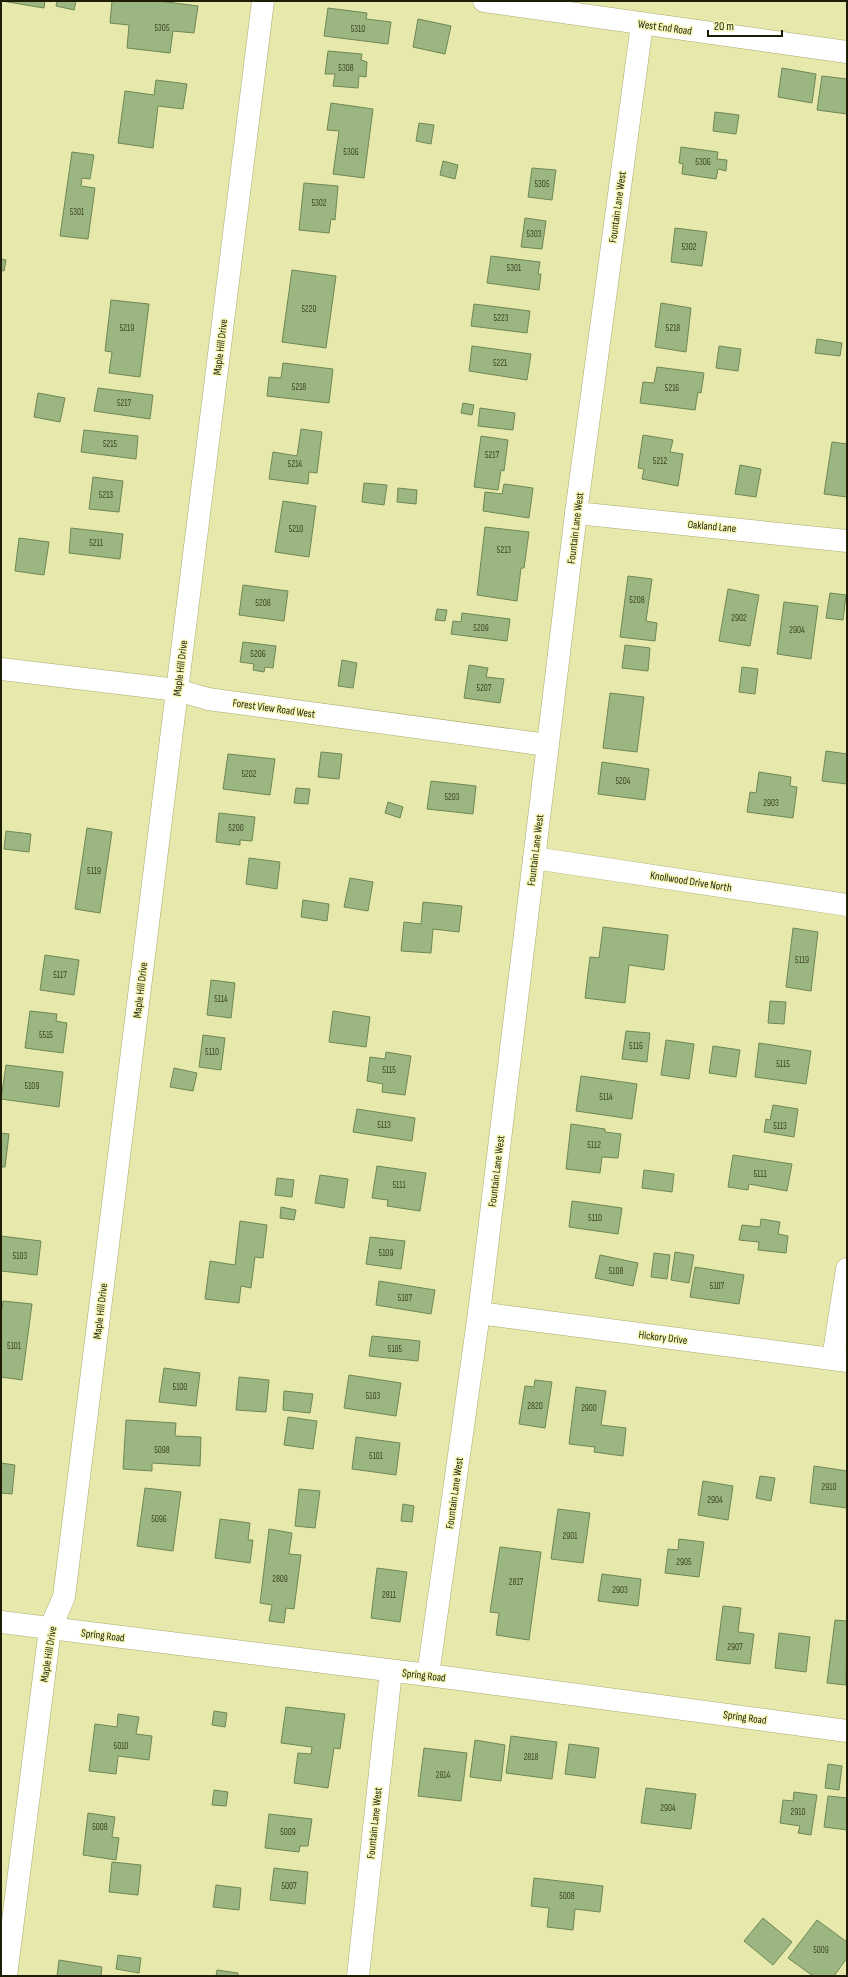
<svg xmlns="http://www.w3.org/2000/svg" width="848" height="1977" viewBox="0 0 848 1977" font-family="'Sofia Sans Condensed',sans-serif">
	<rect width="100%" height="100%" fill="#e7e9ac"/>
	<g fill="#9bb680" stroke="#6e8754">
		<path d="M2,1H45L44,8Z"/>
		<path d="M57,1H76L74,10L56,6Z"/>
		<path d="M112,1H159L198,6L194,33L173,31L170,53L127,48L129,25L110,23Z"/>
		<path d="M328,8L367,13L366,19L391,22L388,44L324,36Z"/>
		<path d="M418,19L451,26L445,54L413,47Z"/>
		<path d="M328,51L362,54L361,60L367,62L366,77L359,76L358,88L333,86L335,74H325Z"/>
		<path d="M782,68L816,74L812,103L778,97Z"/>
		<path d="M822,76L847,79V114L817,110Z"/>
		<path d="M156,80L187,84L183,109L158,106L153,148L118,143L125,91L154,95Z"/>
		<path d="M331,103L373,109L364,178L333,174L339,131L327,130Z"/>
		<path d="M715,112L739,115L736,134L713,131Z"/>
		<path d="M419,123L434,125L431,144L416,141Z"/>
		<path d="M681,147L718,152L717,159L727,160L726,171L718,169L716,179L682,174L683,164L679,163Z"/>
		<path d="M72,152L94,155L90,179L82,178L81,186L95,188L88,239L60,236Z"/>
		<path d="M443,161L458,165L455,179L440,175Z"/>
		<path d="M532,168L556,170L552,200L528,197Z"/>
		<path d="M304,183L338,186L335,220L331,219L329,233L299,230Z"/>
		<path d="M525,218L546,221L542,249L521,247Z"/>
		<path d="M675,228L707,232L702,266L671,262Z"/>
		<path d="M491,256L540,262L538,274H541L539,290L487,283Z"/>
		<path d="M1,259L6,260L4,271L1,270Z"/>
		<path d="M292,270L336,276L326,348L282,342Z"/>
		<path d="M111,300L149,304L140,377L109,373L112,352L105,351Z"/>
		<path d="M661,303L691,308L686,352L655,347Z"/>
		<path d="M474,304L530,311L527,333L471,326Z"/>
		<path d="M817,339L842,343L840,356L815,353Z"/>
		<path d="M472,346L531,354L527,380L469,371Z"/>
		<path d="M719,346L741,349L738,371L716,368Z"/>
		<path d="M283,363L333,369L329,403L267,396L269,377L281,378Z"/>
		<path d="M657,367L704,373L701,393L698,392L695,410L640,403L643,382L654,383Z"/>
		<path d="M98,388L153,395L150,419L94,411Z"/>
		<path d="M38,393L65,398L60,422L34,417Z"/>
		<path d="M463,403L474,405L472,415L461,413Z"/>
		<path d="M480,408L515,413L513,430L478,426Z"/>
		<path d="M301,429L322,432L317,473L309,472L308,484L269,479L273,452L297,456Z"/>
		<path d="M84,430L138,436L136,459L81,452Z"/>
		<path d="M643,435L673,440L670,452L683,454L678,486L642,479L644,469L638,468Z"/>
		<path d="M481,436L508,440L504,471L501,470L498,490L474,487Z"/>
		<path d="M832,442L847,444V497L824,494Z"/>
		<path d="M740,465L761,469L756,497L735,494Z"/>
		<path d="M93,477L123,481L119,512L89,509Z"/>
		<path d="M364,483L387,485L384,505L362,502Z"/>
		<path d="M504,484L533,488L529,518L483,511L485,492L502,494Z"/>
		<path d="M398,488L417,490L416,504L397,502Z"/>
		<path d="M283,501L316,506L309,557L275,552Z"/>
		<path d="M485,527L529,532L524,568H521L517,601L477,595Z"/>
		<path d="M71,528L123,534L120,559L69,553Z"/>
		<path d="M19,538L49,542L44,575L15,571Z"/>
		<path d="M628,576L652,579L646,621L657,623L655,641L620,637Z"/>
		<path d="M243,585L288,591L284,621L239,615Z"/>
		<path d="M728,589L759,595L750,646L719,641Z"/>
		<path d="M830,593L846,595L843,620L826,618Z"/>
		<path d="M784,602L818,606L811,659L777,654Z"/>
		<path d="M437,609L447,610L445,621L435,620Z"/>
		<path d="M462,613L510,619L507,641L451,634L453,621L461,622Z"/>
		<path d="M243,642L276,646L273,668L265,667L264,672L253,670L254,664L240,662Z"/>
		<path d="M625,645L650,648L648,671L622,668Z"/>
		<path d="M342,660L357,663L353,688L338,686Z"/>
		<path d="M469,665L488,668L486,677L504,679L500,703L464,698Z"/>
		<path d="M742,667L758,669L755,694L739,692Z"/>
		<path d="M610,693L644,697L637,752L603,748Z"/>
		<path d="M826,751L847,754V784L822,781Z"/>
		<path d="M321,752L342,754L339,779L318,777Z"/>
		<path d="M228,754L275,759L270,795L223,789Z"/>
		<path d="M602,762L649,769L645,800L598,794Z"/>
		<path d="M759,772L791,777L790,786L797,787L793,818L747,812L750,792L756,793Z"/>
		<path d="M431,781L476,786L473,814L427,809Z"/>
		<path d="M296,788L310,789L308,804L294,803Z"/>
		<path d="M388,802L403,807L400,818L385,813Z"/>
		<path d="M219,813L255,817L252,841L240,840V845L216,842Z"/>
		<path d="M87,828L112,832L100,913L75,909Z"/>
		<path d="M6,831L31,834L29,852L4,849Z"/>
		<path d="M249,858L280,862L277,889L246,884Z"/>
		<path d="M350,878L373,882L368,911L344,907Z"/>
		<path d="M303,900L329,904L327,921L301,917Z"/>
		<path d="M423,902L462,906L459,932L433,929L431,953L401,951L404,922L421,924Z"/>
		<path d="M603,927L668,935L664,970L629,965L625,1003L585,998L590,957L599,958Z"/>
		<path d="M793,928L818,932L811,991L786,987Z"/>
		<path d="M45,955L79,960L74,995L40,990Z"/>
		<path d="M211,980L235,983L231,1018L207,1015Z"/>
		<path d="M770,1001L786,1002L784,1024L768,1023Z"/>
		<path d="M30,1011L57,1014L56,1021L67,1023L63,1053L25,1048Z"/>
		<path d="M333,1011L370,1017L366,1047L329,1042Z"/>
		<path d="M626,1031L650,1033L647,1062L622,1059Z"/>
		<path d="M203,1035L225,1038L221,1070L199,1067Z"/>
		<path d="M666,1040L694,1044L689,1079L661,1075Z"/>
		<path d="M759,1043L811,1051L806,1084L755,1077Z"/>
		<path d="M713,1046L740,1050L736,1077L709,1073Z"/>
		<path d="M386,1052L411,1056L405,1095L382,1092L383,1084L367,1081L370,1057L385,1059Z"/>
		<path d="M6,1065L63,1072L59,1107L1,1099Z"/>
		<path d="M174,1068L197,1073L193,1091L170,1087Z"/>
		<path d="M581,1076L637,1084L632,1119L576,1111Z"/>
		<path d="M773,1105L798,1109L794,1137L764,1132L766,1119L770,1120Z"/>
		<path d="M357,1109L415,1118L412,1141L353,1132Z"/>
		<path d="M571,1124L605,1129V1132L621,1134L618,1158L602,1157L600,1173L566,1169Z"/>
		<path d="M1,1133L9,1134L5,1167H1Z"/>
		<path d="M733,1155L792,1164L787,1191L749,1184L748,1190L728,1187Z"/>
		<path d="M377,1166L426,1173L420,1211L387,1206L388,1200L372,1198Z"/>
		<path d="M644,1170L674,1174L672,1192L642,1188Z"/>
		<path d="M320,1175L348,1179L344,1208L315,1203Z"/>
		<path d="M277,1178L294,1180L292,1197L275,1195Z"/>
		<path d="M572,1201L622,1208L618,1234L569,1227Z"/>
		<path d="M281,1207L296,1210L294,1220L280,1218Z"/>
		<path d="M761,1219L780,1222L778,1234L788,1236L786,1253L758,1250L759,1242L739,1240L742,1225L760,1227Z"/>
		<path d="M240,1221L267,1225L263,1258L255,1257L251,1288L241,1286L239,1303L205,1299L210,1261L235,1265Z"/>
		<path d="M1,1236L41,1241L37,1275L1,1271Z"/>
		<path d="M370,1237L405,1241L401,1269L366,1264Z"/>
		<path d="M675,1252L694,1255L689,1283L671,1280Z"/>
		<path d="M654,1253L670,1255L667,1279L651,1277Z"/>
		<path d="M600,1255L638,1263L633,1286L595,1278Z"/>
		<path d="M695,1267L744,1275L739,1304L690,1297Z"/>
		<path d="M379,1281L435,1290L431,1314L376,1305Z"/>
		<path d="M3,1301L32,1304L22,1380L1,1377V1315Z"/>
		<path d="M372,1336L420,1341L418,1361L369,1356Z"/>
		<path d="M164,1368L200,1373L196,1406L159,1402Z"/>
		<path d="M349,1375L401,1383L396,1416L344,1408Z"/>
		<path d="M239,1377L269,1380L266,1412L236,1410Z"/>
		<path d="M535,1380L552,1382L545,1428L519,1424L525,1386L534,1387Z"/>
		<path d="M576,1387L606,1391L601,1425L626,1428L623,1456L594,1452L595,1447L569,1444Z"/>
		<path d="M284,1391L313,1394L310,1413L283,1410Z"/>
		<path d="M288,1417L317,1421L313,1449L284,1445Z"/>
		<path d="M126,1420L176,1423L175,1436L201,1437L200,1466L152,1463V1471L123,1469Z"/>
		<path d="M356,1437L400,1443L396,1475L352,1469Z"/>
		<path d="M1,1463L15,1465L12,1494L1,1493Z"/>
		<path d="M814,1466L847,1471V1508L810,1503Z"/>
		<path d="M760,1476L775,1478L771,1501L756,1498Z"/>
		<path d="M703,1481L733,1486L728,1520L698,1515Z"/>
		<path d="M145,1488L181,1492L173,1551L137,1546Z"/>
		<path d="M299,1489L320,1491L315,1528L295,1526Z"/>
		<path d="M403,1504L414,1506L412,1522L401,1521Z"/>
		<path d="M558,1509L590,1513L583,1563L551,1559Z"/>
		<path d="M220,1519L250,1523L248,1540H253L250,1563L215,1558Z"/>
		<path d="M269,1529L292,1533L289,1554L301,1555L294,1609L286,1608L284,1623L269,1621L272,1605L260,1603Z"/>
		<path d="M679,1539L704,1542L699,1577L665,1573L668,1549L678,1550Z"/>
		<path d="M500,1547L541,1552L529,1640L496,1635L499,1613L490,1612Z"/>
		<path d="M377,1568L407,1572L400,1622L371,1618Z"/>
		<path d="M602,1574L641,1579L638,1606L598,1601Z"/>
		<path d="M723,1606L741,1608L738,1632L754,1634L750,1664L716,1660Z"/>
		<path d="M835,1620L847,1621L846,1685L827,1683Z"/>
		<path d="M779,1633L810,1637L806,1672L775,1668Z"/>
		<path d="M286,1707L345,1714L340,1749L334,1748L328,1788L294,1783L298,1753L311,1754L312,1747L281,1743Z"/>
		<path d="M214,1711L227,1713L225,1727L212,1725Z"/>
		<path d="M118,1714L139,1717L136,1734L152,1736L149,1760L118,1756L116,1774L89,1771L95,1724L117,1727Z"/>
		<path d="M511,1736L557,1742L552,1779L506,1773Z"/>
		<path d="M475,1740L505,1745L501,1781L470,1777Z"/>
		<path d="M569,1744L599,1748L595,1778L565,1774Z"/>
		<path d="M424,1748L467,1753L461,1801L418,1796Z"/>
		<path d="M828,1764L842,1766L839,1790L825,1788Z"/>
		<path d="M646,1788L696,1794L691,1829L641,1823Z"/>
		<path d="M214,1790L228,1792L226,1806L212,1805Z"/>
		<path d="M794,1792L817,1795L811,1835L798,1833L800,1826L780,1823L783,1800L793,1801Z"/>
		<path d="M828,1796L847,1798V1830L824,1827Z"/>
		<path d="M88,1813L115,1817L112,1837L119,1838L116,1860L83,1855Z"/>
		<path d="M269,1814L312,1819L308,1846H300L299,1852L265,1848Z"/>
		<path d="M112,1862L141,1865L138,1895L109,1892Z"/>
		<path d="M274,1868L308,1872L305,1904L270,1900Z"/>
		<path d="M534,1878L603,1886L600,1912L575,1909L573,1930L547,1927L549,1908L531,1906Z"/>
		<path d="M216,1885L241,1888L239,1910L213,1907Z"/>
		<path d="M763,1918L792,1942L773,1965L744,1941Z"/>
		<path d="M817,1920L847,1942V1958L834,1976H813L788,1958Z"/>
		<path d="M118,1955L141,1958L139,1973L116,1969Z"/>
		<path d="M59,1960L102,1967L101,1976H57Z"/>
		<path d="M217,1970L238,1973V1976H216Z"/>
	</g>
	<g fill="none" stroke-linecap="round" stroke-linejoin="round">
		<g stroke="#a9aa6f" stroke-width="23">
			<g id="minor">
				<path d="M484,1L847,52"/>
				<path d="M576,513L847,541"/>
				<path d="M1,669L177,690L208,699L547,745"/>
				<path d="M534,858L847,905"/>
				<path d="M479,1313L847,1361"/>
				<path d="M833,1359L847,1269"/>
				<path d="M1,1622L428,1675L847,1731"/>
				<path d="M428,1675L479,1313L576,513L642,24"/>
				<path d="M6,1976L50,1629L64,1597L263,1"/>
				<path d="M358,1976L391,1671"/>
			</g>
		</g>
		<use href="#minor" stroke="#fff" stroke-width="22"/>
	</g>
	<g text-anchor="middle" stroke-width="3" stroke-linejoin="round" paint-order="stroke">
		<g font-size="9" fill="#3d4424">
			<text x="162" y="31">5305</text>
			<text x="358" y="32">5310</text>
			<text x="346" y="71">5308</text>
			<text x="351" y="155">5306</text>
			<text x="703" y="165">5306</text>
			<text x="542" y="187">5305</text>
			<text x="319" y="206">5302</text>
			<text x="77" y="215">5301</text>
			<text x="534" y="237">5303</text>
			<text x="689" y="250">5302</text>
			<text x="514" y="271">5301</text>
			<text x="309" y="312">5220</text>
			<text x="501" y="321">5223</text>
			<text x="127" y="331">5219</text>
			<text x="673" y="331">5218</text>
			<text x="500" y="366">5221</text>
			<text x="299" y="390">5218</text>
			<text x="672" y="391">5216</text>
			<text x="124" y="406">5217</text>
			<text x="110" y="447">5215</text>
			<text x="492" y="458">5217</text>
			<text x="660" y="464">5212</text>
			<text x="295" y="467">5214</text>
			<text x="106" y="498">5213</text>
			<text x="296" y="532">5210</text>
			<text x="96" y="546">5211</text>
			<text x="504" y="553">5213</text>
			<text x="637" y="603">5208</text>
			<text x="263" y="606">5208</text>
			<text x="739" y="621">2902</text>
			<text x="481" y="631">5209</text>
			<text x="797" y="633">2904</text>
			<text x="258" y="657">5206</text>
			<text x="484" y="691">5207</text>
			<text x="249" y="777">5202</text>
			<text x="623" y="784">5204</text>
			<text x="452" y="800">5203</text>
			<text x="771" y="806">2903</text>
			<text x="236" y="831">5200</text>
			<text x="94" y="874">5119</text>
			<text x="802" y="963">5119</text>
			<text x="60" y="978">5117</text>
			<text x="221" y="1002">5114</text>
			<text x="46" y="1038">5515</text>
			<text x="636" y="1049">5116</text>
			<text x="212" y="1055">5110</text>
			<text x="783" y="1067">5115</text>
			<text x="389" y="1073">5115</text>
			<text x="32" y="1089">5109</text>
			<text x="606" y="1100">5114</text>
			<text x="384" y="1128">5113</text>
			<text x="780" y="1129">5113</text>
			<text x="594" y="1148">5112</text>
			<text x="760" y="1177">5111</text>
			<text x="399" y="1188">5111</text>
			<text x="595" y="1221">5110</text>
			<text x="386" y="1256">5109</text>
			<text x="20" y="1259">5103</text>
			<text x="616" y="1274">5108</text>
			<text x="717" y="1289">5107</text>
			<text x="405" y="1301">5107</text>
			<text x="14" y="1349">5101</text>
			<text x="395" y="1352">5105</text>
			<text x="180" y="1390">5100</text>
			<text x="373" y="1399">5103</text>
			<text x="535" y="1409">2820</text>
			<text x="589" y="1411">2900</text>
			<text x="162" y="1453">5098</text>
			<text x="376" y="1459">5101</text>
			<text x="829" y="1490">2910</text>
			<text x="715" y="1503">2904</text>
			<text x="159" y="1522">5096</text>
			<text x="570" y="1539">2901</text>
			<text x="684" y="1565">2905</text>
			<text x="280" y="1582">2809</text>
			<text x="516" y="1585">2817</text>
			<text x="620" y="1593">2903</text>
			<text x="389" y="1598">2811</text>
			<text x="735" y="1650">2907</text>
			<text x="121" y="1749">5010</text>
			<text x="531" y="1760">2818</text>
			<text x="443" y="1778">2814</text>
			<text x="668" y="1811">2904</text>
			<text x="798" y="1815">2910</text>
			<text x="100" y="1830">5008</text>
			<text x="288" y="1835">5009</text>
			<text x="289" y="1889">5007</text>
			<text x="567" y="1899">5008</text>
			<text x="821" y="1953">5009</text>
		</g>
		<g font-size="11" fill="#1e1e06" stroke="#f5f7b9">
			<text transform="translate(665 27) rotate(8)" y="4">West End Road</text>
			<text transform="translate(617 207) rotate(-82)" y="4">Fountain Lane West</text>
			<text transform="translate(220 347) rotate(-83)" y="4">Maple Hill Drive</text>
			<text transform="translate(712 526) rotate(5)" y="4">Oakland Lane</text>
			<text transform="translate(575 528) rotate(-83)" y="4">Fountain Lane West</text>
			<text transform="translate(180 668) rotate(-83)" y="4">Maple Hill Drive</text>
			<text transform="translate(274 708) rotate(8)" y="4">Forest View Road West</text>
			<text transform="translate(535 850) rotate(-83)" y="4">Fountain Lane West</text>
			<text transform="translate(691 881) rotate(9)" y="4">Knollwood Drive North</text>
			<text transform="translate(140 990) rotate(-83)" y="4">Maple Hill Drive</text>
			<text transform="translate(496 1171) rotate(-83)" y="4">Fountain Lane West</text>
			<text transform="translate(100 1311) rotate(-83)" y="4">Maple Hill Drive</text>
			<text transform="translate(663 1337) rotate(7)" y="4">Hickory Drive</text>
			<text transform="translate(454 1493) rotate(-82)" y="4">Fountain Lane West</text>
			<text transform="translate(103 1635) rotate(7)" y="4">Spring Road</text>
			<text transform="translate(48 1654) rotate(-81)" y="4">Maple Hill Drive</text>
			<text transform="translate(424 1675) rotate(7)" y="4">Spring Road</text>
			<text transform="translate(745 1717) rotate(8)" y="4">Spring Road</text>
			<text transform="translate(374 1823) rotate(-84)" y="4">Fountain Lane West</text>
		</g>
	</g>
	<rect width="848" height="1977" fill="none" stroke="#1e1e06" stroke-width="4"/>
	<path d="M708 30v6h74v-6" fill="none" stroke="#1e1e06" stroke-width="2"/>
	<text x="714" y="30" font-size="12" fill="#1e1e06" stroke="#f5f7b9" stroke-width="3" paint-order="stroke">20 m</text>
</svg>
